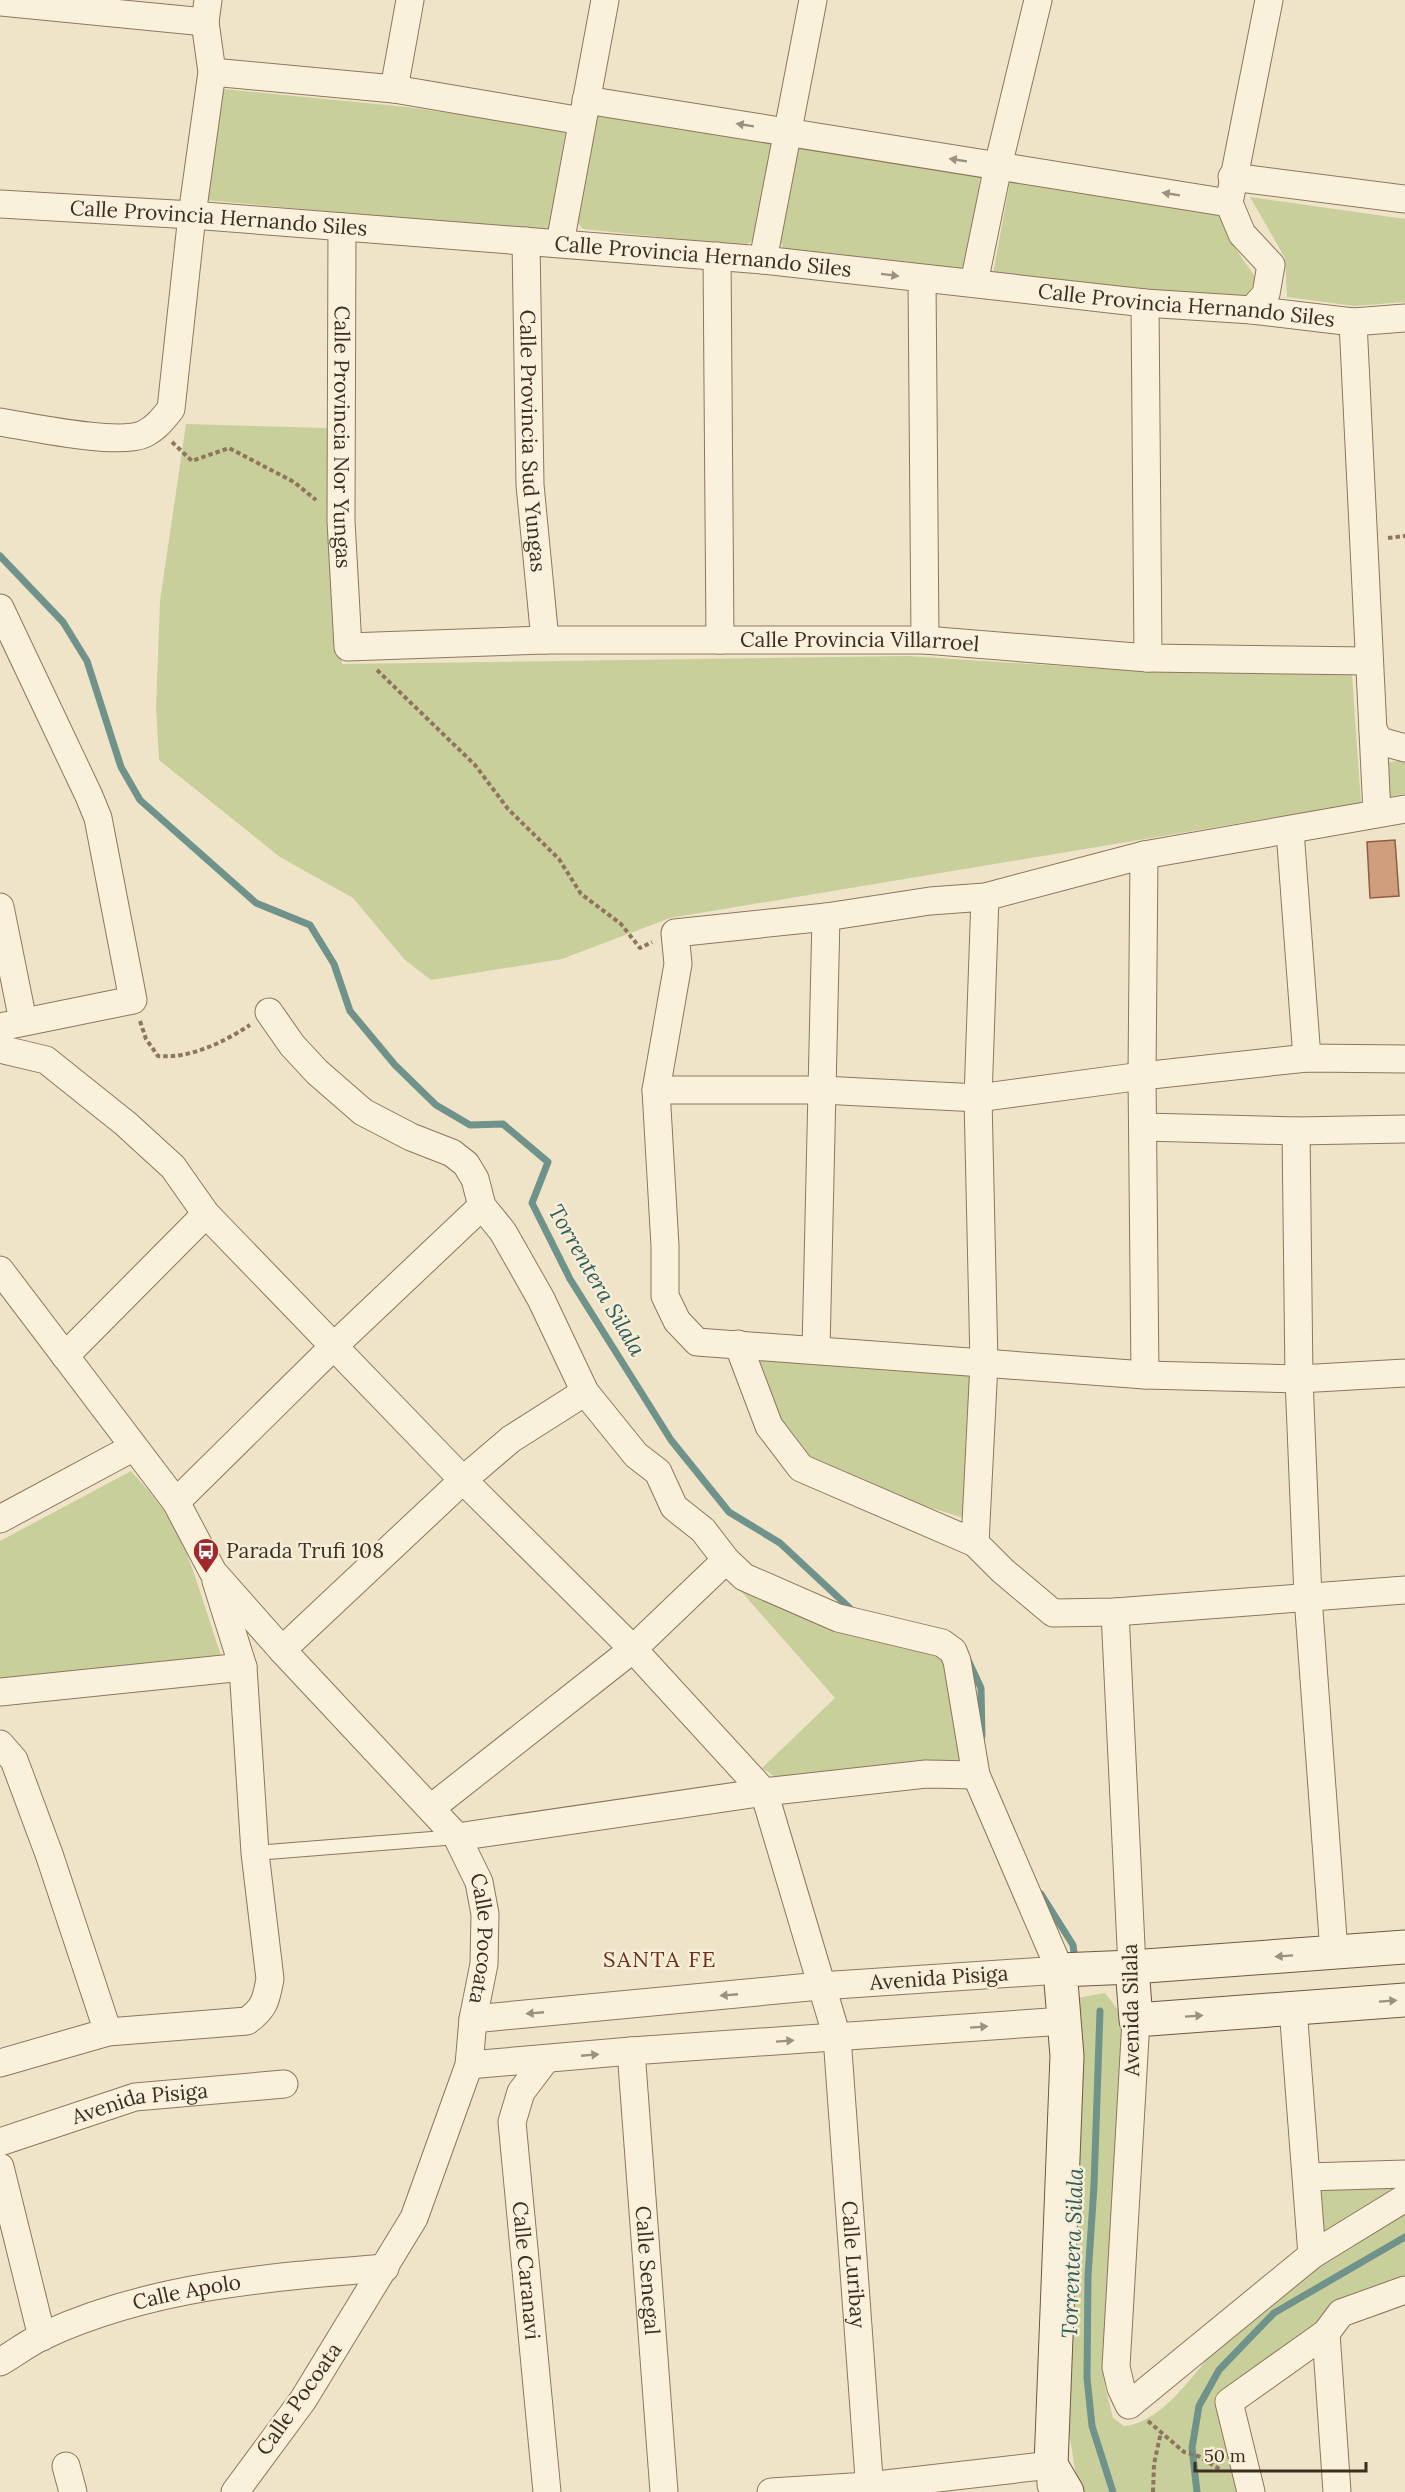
<svg xmlns="http://www.w3.org/2000/svg" width="1405" height="2492" viewBox="0 0 1405 2492" font-family="Lora,serif">
	<rect width="100%" height="100%" fill="#f0e4c8"/>
	<g fill="#c9cf9b">
		<path d="M223,89L407,107L566,130L548,232L206,200Z"/>
		<path d="M600,112L770,140L773,145L758,237L746,245H738L583,229L577,222L595,116Z"/>
		<path d="M798,143L981,171L969,261L961,270L785,252L779,239Z"/>
		<path d="M1010,181L1223,216L1228,238L1256,278L1247,298L993,274Z"/>
		<path d="M1250,197L1405,219V302L1354,306L1287,297L1285,258Z"/>
		<path d="M186,424L329,428L331,580L342,664L909,656L1151,672L1352,675L1361,803L670,918L562,959L431,980L405,960L353,898L280,857L159,760L156,707L160,601Z"/>
		<path d="M1405,760V794L1387,797L1383,763Z"/>
		<path d="M762,1352L972,1371L964,1518C904,1498 818,1481 781,1426C770,1411 763,1380 756,1362Z"/>
		<path d="M131,1471C150,1492 168,1513 180,1538C197,1576 207,1616 221,1655L0,1679V1541Z"/>
		<path d="M739,1589L933,1650L948,1664L966,1759L778,1779L762,1768L835,1698Z"/>
		<path d="M1105,1993L1122,2015L1127,2033L1105,2386L1113,2418L1124,2426C1167,2422 1199,2364 1228,2335C1279,2284 1344,2250 1405,2212V2278L1324,2318L1228,2389L1238,2492H1083L1075,2470L1066,2412L1071,1999Z"/>
		<path d="M1405,2184L1322,2237L1317,2188Z"/>
	</g>
	<g fill="none" stroke-linecap="round" stroke-linejoin="round">
		<g stroke="#6f938a" stroke-width="7">
			<path d="M0,556L63,622L87,661L121,767L140,800L256,903L310,925L334,964L350,1011L395,1065L436,1105L470,1125L503,1124L548,1162L532,1203L570,1279L671,1440L729,1512L780,1543L854,1612"/>
			<path d="M968,1660L981,1688L982,1736"/>
			<path d="M1041,1894L1073,1945L1075,1960"/>
			<path d="M1100,2011L1094,2186L1088,2276L1087,2378L1092,2426L1113,2492"/>
			<path d="M1197,2492L1192,2448L1199,2406L1219,2370L1274,2313L1405,2237"/>
		</g>
	</g>
	<path fill="#cf9f7d" stroke="#8d5f41" stroke-width="1.5" d="M1395,840L1399,896L1370,898L1367,842Z"/>
	<g fill="none" stroke-linecap="round" stroke-linejoin="round">
		<g stroke="#8d765c" stroke-width="16">
			<path id="lane" d="M255,1853L457,1837"/>
		</g>
		<g stroke="#8d765c" stroke-width="29">
			<g id="street">
				<path d="M0,2L205,22"/>
				<path d="M212,72L394,89L582,121"/>
				<path d="M394,89L410,0"/>
				<path d="M586,100L1229,203"/>
				<path d="M1232,177L1405,199"/>
				<path id="s1" d="M0,204L192,215L763,260L1145,303L1252,310L1353,322L1405,318"/>
				<path id="s2" d="M342,227L341,521L348,647L545,640H925L1148,658L1369,661"/>
				<path id="s3" d="M526,241L530,485L545,640"/>
				<path d="M560,243L605,0"/>
				<path d="M717,256L720,640"/>
				<path d="M763,260L813,0"/>
				<path d="M922,279L925,640"/>
				<path d="M974,283L998,166L1038,0"/>
				<path d="M1145,303L1148,658"/>
				<path d="M1252,310L1266,294L1271,265L1242,234L1229,203L1269,0"/>
				<path d="M1353,322L1377,813"/>
				<path d="M0,422C31,427 119,446 144,434C156,428 163,419 171,409L192,215L212,72L205,22L208,0"/>
				<path d="M0,608L89,796L98,818L133,1000L0,1027"/>
				<path d="M1373,730L1380,741L1405,748"/>
				<path d="M1405,809L1144,855L985,897L930,901L826,917L675,933L678,964L656,1090L665,1246V1296L677,1321L697,1342L1145,1375L1299,1379L1405,1373"/>
				<path d="M1290,831L1307,1058"/>
				<path d="M1144,855L1142,1076L1145,1375"/>
				<path d="M0,907L23,1021"/>
				<path d="M269,1012L292,1045L317,1072L363,1112L411,1137L452,1153L466,1164L475,1179L482,1206L503,1232L541,1299L585,1392L636,1455L658,1472L674,1507L703,1530L726,1560L744,1577L838,1618L942,1643L953,1651L957,1661L976,1775L1060,1970L820,1986L473,2019"/>
				<path id="s4" d="M0,1049L46,1060L126,1124L173,1167L206,1214L463,1480L633,1649L764,1792L837,2037L870,2492"/>
				<path d="M656,1090H822L978,1098L1142,1076L1307,1058L1405,1059"/>
				<path d="M1143,1127L1296,1131L1405,1129"/>
				<path d="M1296,1131L1299,1379L1308,1597L1334,1952"/>
				<path id="s5" d="M0,1270L176,1502L213,1572L282,1650L457,1837L479,1882L485,1914L484,1964L473,2019L469,2065L414,2218L303,2400L235,2492"/>
				<path d="M738,1344L769,1426L801,1468L975,1543L1003,1571L1053,1613L1115,1612L1405,1590"/>
				<path d="M816,1350L826,917"/>
				<path d="M65,1356L206,1214"/>
				<path d="M176,1502L334,1346L482,1206"/>
				<path d="M0,1519L134,1447"/>
				<path d="M975,1543L984,1363L978,1098L985,897"/>
				<path d="M1115,1612L1132,1967"/>
				<path d="M282,1650L463,1480L511,1439L585,1392"/>
				<path d="M0,1692L243,1667"/>
				<path d="M0,1744L14,1760L49,1854L108,2032"/>
				<path d="M431,1808L633,1649L726,1560"/>
				<path d="M457,1837L764,1792L926,1774L976,1775"/>
				<path d="M1293,2008L1312,2255"/>
				<path d="M1136,2020L1116,2367L1121,2388L1129,2405L1312,2255L1405,2198"/>
				<path id="s6" d="M631,2051L664,2492"/>
				<path id="s7" d="M546,2059L521,2092L512,2122L547,2492"/>
				<path d="M0,2063L108,2032L247,2021C265,2008 266,2000 270,1979L255,1853L243,1667L216,1581"/>
				<path d="M469,2065L631,2051L1064,2021"/>
				<path id="s8" d="M0,2142L135,2097L284,2084"/>
				<path d="M0,2167L42,2337"/>
				<path d="M1307,2177L1405,2174"/>
				<path d="M1326,2333L1337,2492"/>
				<path id="s9" d="M0,2362C14,2354 28,2343 43,2336C150,2286 269,2277 385,2268"/>
				<path d="M66,2466L73,2492"/>
				<path d="M771,2492L868,2486L1051,2465V2485"/>
				<path d="M1251,2492L1229,2402L1326,2333L1341,2313L1405,2290"/>
			</g>
		</g>
		<g stroke="#6f573f" stroke-width="35">
			<g id="secondary">
				<path d="M1132,1967L1136,2020L1405,2000"/>
				<path d="M1067,2492L1051,2465L1067,2056L1060,1970L1132,1967L1405,1947"/>
			</g>
		</g>
		<g stroke="#8d765c" stroke-width="4" stroke-dasharray="4.5 3" stroke-linecap="butt">
			<path d="M172,442L192,461L229,448L294,482L316,500"/>
			<path d="M1388,538L1405,536"/>
			<path d="M377,670L475,765L508,809L559,859L581,894L621,924L640,948L652,942"/>
			<path d="M140,1021L146,1039L158,1056C190,1059 224,1042 250,1025"/>
			<path d="M1148,2421L1184,2452L1198,2456L1221,2470"/>
			<path d="M1153,2492L1154,2464L1161,2432"/>
		</g>
		<use href="#lane" stroke="#faf1dc" stroke-width="14"/>
		<use href="#street" stroke="#faf1dc" stroke-width="27"/>
		<use href="#secondary" stroke="#faf1dc" stroke-width="33"/>
	</g>
	<defs><path id="oneway-solid" d="M-6-.8H1V-3.2L6.5 0L1 3.2V.8H-6Z" transform="scale(1.5)"/></defs>
	<g fill="#9c907e">
		<use href="#oneway-solid" transform="translate(745 125) rotate(-171)"/>
		<use href="#oneway-solid" transform="translate(958 160) rotate(-171)"/>
		<use href="#oneway-solid" transform="translate(1171 194) rotate(-171)"/>
		<use href="#oneway-solid" transform="translate(890 275) rotate(7)"/>
		<use href="#oneway-solid" transform="translate(1284 1956) rotate(176)"/>
		<use href="#oneway-solid" transform="translate(729 1995) rotate(175)"/>
		<use href="#oneway-solid" transform="translate(1388 2001) rotate(-4)"/>
		<use href="#oneway-solid" transform="translate(535 2013) rotate(175)"/>
		<use href="#oneway-solid" transform="translate(1194 2016) rotate(-4)"/>
		<use href="#oneway-solid" transform="translate(979 2027) rotate(-4)"/>
		<use href="#oneway-solid" transform="translate(785 2041) rotate(-4)"/>
		<use href="#oneway-solid" transform="translate(590 2055) rotate(-5)"/>
	</g>
	<defs>
		<g id="bus-pin" transform="scale(1.35)"><path d="M0 17L-7.5 6A9.5 9.5 0 1 1 7.5 6Z" fill="#9e2a2b" stroke="#f7eed8"/><path d="M-5-6H5V4H4V6H2V4H-2V6H-4V4H-5ZM-3.5-4V0h7V-4ZM-3.5 1.2v1.5H-2V1.2ZM2 1.2v1.5H3.5V1.2Z" fill="#fff"/></g>
	</defs>
	<g fill-rule="evenodd">
		<use href="#bus-pin" x="206" y="1551"/>
	</g>
	<g text-anchor="middle" stroke-width="5" stroke-linejoin="round" paint-order="stroke">
		<g font-size="21" fill="#3d2e20" stroke="#f7eed8">
			<text dy="7" stroke="none"><textPath href="#s1" startOffset="219">Calle Provincia Hernando Siles</textPath></text>
			<text dy="7" stroke="none"><textPath href="#s1" startOffset="705">Calle Provincia Hernando Siles</textPath></text>
			<text dy="7" stroke="none"><textPath href="#s1" startOffset="1191">Calle Provincia Hernando Siles</textPath></text>
			<text dy="7" stroke="none"><textPath href="#s2" startOffset="210">Calle Provincia Nor Yungas</textPath></text>
			<text dy="7" stroke="none"><textPath href="#s3" startOffset="200">Calle Provincia Sud Yungas</textPath></text>
			<text dy="7" stroke="none"><textPath href="#s2" startOffset="932">Calle Provincia Villarroel</textPath></text>
			<text dy="7" stroke="none"><textPath href="#s5" startOffset="838">Calle Pocoata</textPath></text>
			<text transform="translate(939 1978) rotate(-4)" y="7">Avenida Pisiga</text>
			<text transform="translate(1131 2010) rotate(-91)" y="7">Avenida Silala</text>
			<text dy="7" stroke="none"><textPath href="#s8" startOffset="146">Avenida Pisiga</textPath></text>
			<text dy="7" stroke="none"><textPath href="#s4" startOffset="1558">Calle Luribay</textPath></text>
			<text dy="7" stroke="none"><textPath href="#s7" startOffset="222">Calle Caranavi</textPath></text>
			<text dy="7" stroke="none"><textPath href="#s6" startOffset="220">Calle Senegal</textPath></text>
			<text dy="7" stroke="none"><textPath href="#s9" startOffset="201">Calle Apolo</textPath></text>
			<text transform="translate(299 2399) rotate(-55)" y="7">Calle Pocoata</text>
		</g>
		<g font-size="21" fill="#3d2e20" stroke="#f7eed8" text-anchor="start">
			<text x="226" y="1558">Parada Trufi 108</text>
		</g>
		<g font-size="22" font-style="italic" fill="#2f5d5a" stroke="#f7eed8">
			<text transform="translate(597 1280) rotate(60)" y="8">Torrentera Silala</text>
			<text transform="translate(1072 2253) rotate(-88)" y="8">Torrentera Silala</text>
		</g>
		<g font-size="22" letter-spacing="1.5" fill="#6b2e1e" stroke="#f7eed8">
			<text x="660" y="1967">SANTA FE</text>
		</g>
	</g>
	<path d="M1195 2462v9h171v-9" fill="none" stroke="#3d2e20" stroke-width="3"/>
	<text x="1204" y="2462" font-size="18" fill="#3d2e20" stroke="#f7eed8" stroke-width="4.5" paint-order="stroke">50 m</text>
</svg>
